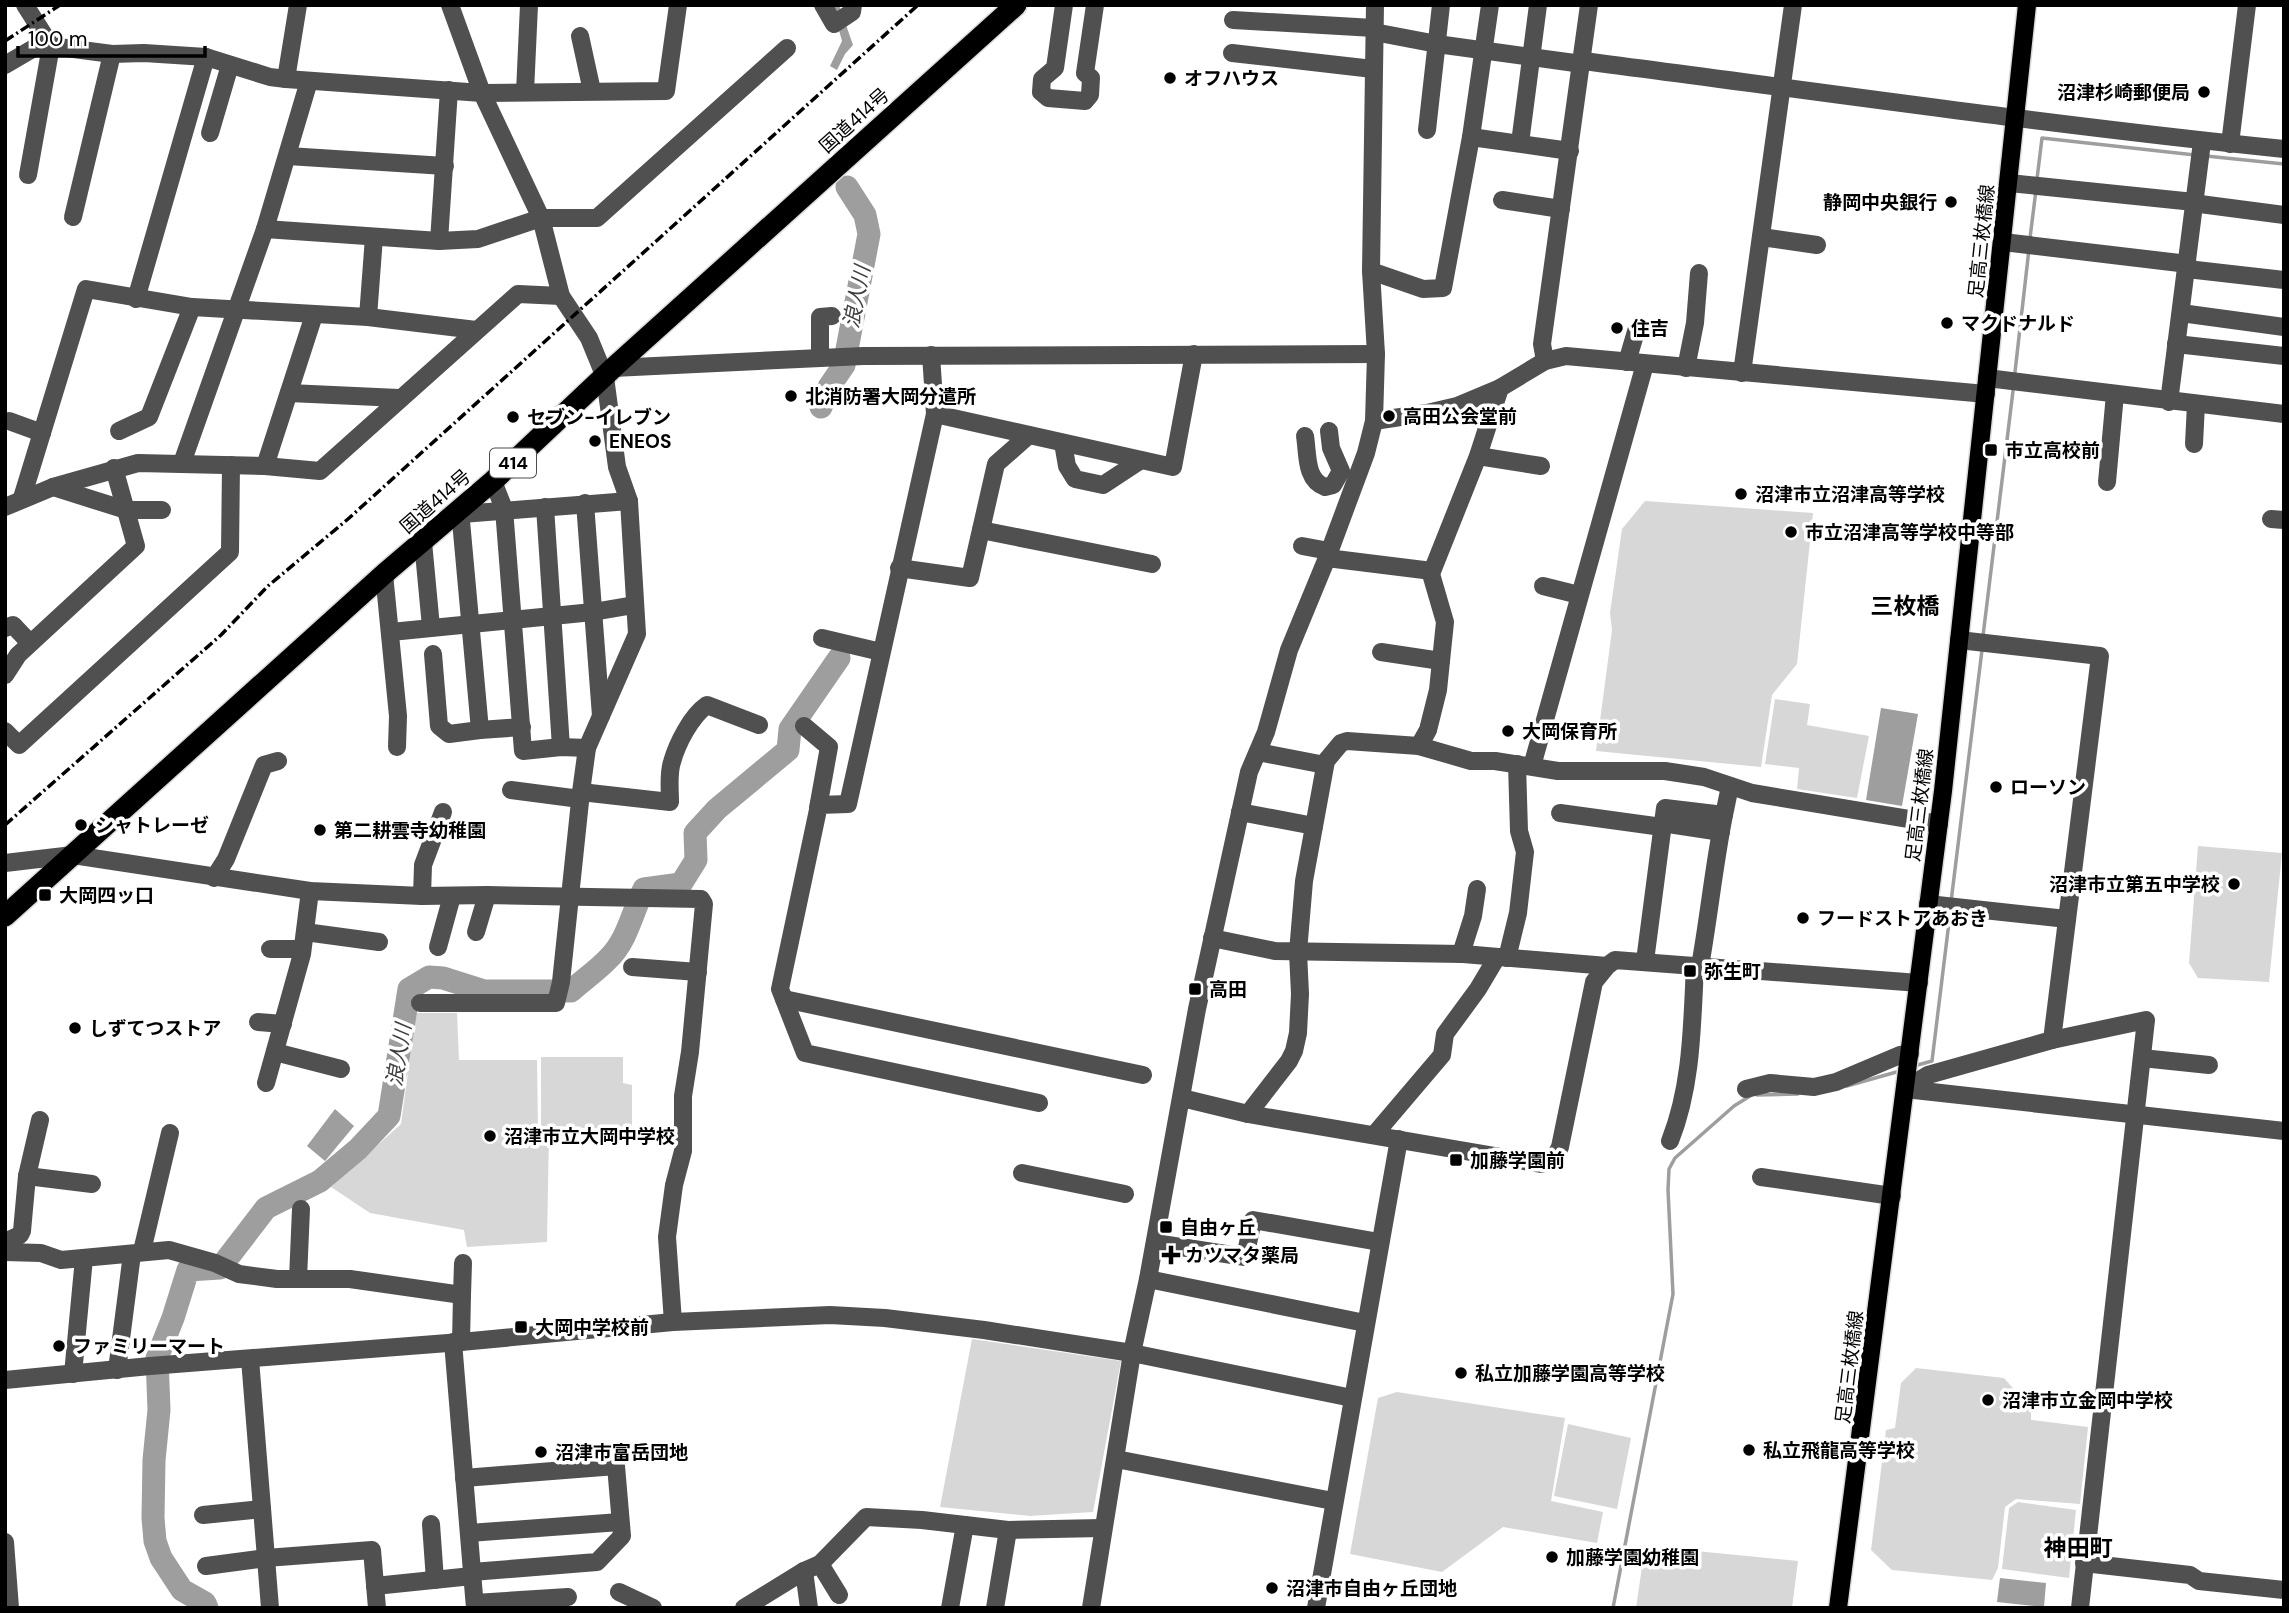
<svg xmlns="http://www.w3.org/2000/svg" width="2289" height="1613" viewBox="0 0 2289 1613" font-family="'DM Sans','Noto Sans JP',sans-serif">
	<rect width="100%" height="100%" fill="#fff"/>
	<g fill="#d7d7d7">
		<path d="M1645,501L1813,513L1797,664L1772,695L1761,767L1596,751L1612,630L1610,613L1622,529Z"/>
		<path d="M1775,699L1810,704L1807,725L1869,736L1857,798L1797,789L1799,768L1765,764Z"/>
		<path d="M2198,846L2282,853L2269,982L2198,978L2189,963Z"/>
		<path d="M416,1013H457L459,1060H537L538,1131L549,1132L547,1242L467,1247L464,1230L370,1213L331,1187L401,1124Z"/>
		<path d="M541,1057H623V1083L632,1085V1128H541Z"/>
		<path d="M972,1339L1121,1361L1093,1512L1030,1516L940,1507Z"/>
		<path d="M1916,1368L2004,1378L2031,1409V1420L2088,1427L2080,1504L2016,1499L2005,1507L1998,1568L1992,1580L1892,1570L1871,1550L1886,1430L1895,1428L1901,1383Z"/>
		<path d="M1397,1392L1565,1418L1551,1501L1603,1512L1597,1543L1503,1527L1442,1572L1350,1554L1378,1398Z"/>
		<path d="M1568,1424L1631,1438L1617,1509L1554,1496Z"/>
		<path d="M2018,1502L2076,1510L2069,1578L2002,1569L2009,1508Z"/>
		<path d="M1645,1546L1798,1561L1792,1608H1636Z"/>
	</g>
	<g fill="#9e9e9e">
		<path d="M832,5H839L853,45L845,54L837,70L830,66L842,41Z"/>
		<path d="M1881,708L1918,714L1902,806L1866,800Z"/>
		<path d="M335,1109L354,1126L325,1161L307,1146Z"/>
		<path d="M2000,1578L2046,1583L2044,1607L1997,1602Z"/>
	</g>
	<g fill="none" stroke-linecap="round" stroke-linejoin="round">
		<g stroke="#9e9e9e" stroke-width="3.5">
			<path d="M2206,156L2284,164"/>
			<path d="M2037,179L2042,138L2195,155"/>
			<path d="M2030,238L2036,190"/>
			<path d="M2015,372L2029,249"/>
			<path d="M1983,636L2013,391"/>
			<path d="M1951,902L1982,650"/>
			<path d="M1914,1066L1932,1061L1950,914"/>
			<path d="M1847,1086L1900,1071"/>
			<path d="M1757,1095L1798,1094"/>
			<path d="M1613,1608L1673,1294L1668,1190L1669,1169L1675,1158L1734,1106L1750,1096"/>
		</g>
		<g stroke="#9e9e9e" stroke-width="23">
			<path d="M821,407L829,387L844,365L869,234L865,215L847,187"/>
			<path d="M207,1608L205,1603L182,1590L161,1558L155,1541L153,1518L154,1460L159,1410L157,1358L173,1318L188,1270L220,1268L266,1208L320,1181L358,1149L389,1116L409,989L429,977L443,978L484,991H571C583,980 598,970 609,958C628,939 632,912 644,889L681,884L696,860L695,833L717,809L788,750L790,729L839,658"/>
		</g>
		<g stroke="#dbdbdb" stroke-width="21">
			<path id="major" d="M1838,1608L1943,791L2027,5"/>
		</g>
		<g stroke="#dbdbdb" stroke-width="24">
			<path id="highway" d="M5,916L384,574L493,481L613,368L1016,5"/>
		</g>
		<g stroke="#505050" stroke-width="18">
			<path d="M25,5L51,46L112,54L144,53L206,57L270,77L286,79L482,93L666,91L678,5"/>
			<path d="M823,5L834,24L852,12L853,5"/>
			<path d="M1064,5L1055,68L1042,79L1041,92L1048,98L1085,101L1090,95L1091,78L1085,73L1095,5"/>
			<path d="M1233,20L1374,28"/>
			<path d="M1374,32L1437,44L1582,64"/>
			<path d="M580,36L592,91"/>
			<path d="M1232,53L1373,69"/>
			<path d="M1583,61C1816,91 2049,125 2284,149"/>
			<path d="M5,65L46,41"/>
			<path d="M286,79L298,5"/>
			<path d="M525,92L529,5"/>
			<path d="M1427,130L1441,5"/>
			<path d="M210,133L230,65"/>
			<path d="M1471,137L1570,151"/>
			<path d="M1520,143L1538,5"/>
			<path d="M2230,144L2247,5"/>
			<path d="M288,156L445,166"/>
			<path d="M28,175L51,46"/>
			<path d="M2009,183L2194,202L2200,204L2284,215"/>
			<path d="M1502,200L1561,209"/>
			<path d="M73,217L112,54"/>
			<path d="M265,229L439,241L478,239L541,218H597L787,48"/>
			<path d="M1761,237L1817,245"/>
			<path d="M439,241L449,90"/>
			<path d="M2003,242L2188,264"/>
			<path d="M2187,269L2284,280"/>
			<path d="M1371,271L1423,289L1443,288L1471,137L1490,5"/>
			<path d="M136,299L206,57"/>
			<path d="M2181,313L2284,327"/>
			<path d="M368,317L374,237"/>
			<path d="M2176,344L2284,356"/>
			<path d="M931,355L935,414"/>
			<path d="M820,358V317L832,316"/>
			<path d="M1545,361L1542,344L1589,5"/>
			<path d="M1627,362L1637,328"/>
			<path d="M613,368L863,356L1376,354"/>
			<path d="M1686,368L1695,323L1699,273"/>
			<path d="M1742,373L1793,5"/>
			<path d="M1987,378L2284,414"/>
			<path d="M289,393L399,398"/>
			<path d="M2169,402L2202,142"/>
			<path d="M9,421L42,433"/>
			<path d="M1374,421L1427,413L1457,406L1500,388L1545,361L1566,356L1986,394"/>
			<path d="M119,431L149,417L192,307"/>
			<path d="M1305,436C1308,454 1305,480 1325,487L1333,485L1341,471L1331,448L1329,431"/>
			<path d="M1063,443L1067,466L1075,479L1103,485L1141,460"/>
			<path d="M2194,444L2196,404"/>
			<path d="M1478,456L1541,466"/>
			<path d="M182,463L265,229L309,81"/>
			<path d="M265,466L314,315"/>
			<path d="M493,481L504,509L523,751L561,747L587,748"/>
			<path d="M2107,482L2115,394"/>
			<path d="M53,487L126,510H162"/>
			<path d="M22,498L86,289L192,307L368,317L476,330"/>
			<path d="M585,503L601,716"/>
			<path d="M5,507L53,487L138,463L265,466L320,471L518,294L561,296"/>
			<path d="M545,507L561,747"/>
			<path d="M462,514L629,501"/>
			<path d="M2271,519L2284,520"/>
			<path d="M981,530L1152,564"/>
			<path d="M423,542L431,627"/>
			<path d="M1302,546L1329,551"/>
			<path d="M1327,558L1432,571"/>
			<path d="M899,568L970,578L996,464L1029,435"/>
			<path d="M384,574L398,716L397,747"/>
			<path d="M1543,586L1579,595"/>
			<path d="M5,628L13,625L30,643"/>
			<path d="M391,632L593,612L634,605"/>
			<path d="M822,638L881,652"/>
			<path d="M1381,652L1441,661"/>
			<path d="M433,654L439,726L449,734L480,730L460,510"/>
			<path d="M5,675L18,655L136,546L114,468"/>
			<path d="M804,726L829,747L818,808"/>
			<path d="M480,730L522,727"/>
			<path d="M5,731L19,745L230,552L231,465"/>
			<path d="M1419,746L1471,761H1495L1558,771H1665L1704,777L1752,793L1939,824"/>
			<path d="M1258,752L1325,765"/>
			<path d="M1532,766L1645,364"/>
			<path d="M511,790L580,799"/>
			<path d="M581,792L670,802C670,789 668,774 672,762C677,744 691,716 707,705L759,725"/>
			<path d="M1240,812L1314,826"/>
			<path d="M1560,813L1662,827"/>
			<path d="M1662,823L1721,832"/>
			<path d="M5,863L73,855L310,891L422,896L487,895L701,899L704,904L690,1052L683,1096V1151L674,1185L667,1237L673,1322"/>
			<path d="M214,878L226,859L264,765L278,761"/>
			<path d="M422,896L423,865L443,812"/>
			<path d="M1928,904L2067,919"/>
			<path d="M305,932L379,942"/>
			<path d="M476,932L487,895"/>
			<path d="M1212,938L1275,951L1463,954L1607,966"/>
			<path d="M438,947L452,896"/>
			<path d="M270,949H302"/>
			<path d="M1461,954L1473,916L1477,889"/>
			<path d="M1507,958L1518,913L1525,852L1519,831L1517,764"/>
			<path d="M1645,961L1665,808L1724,815L1730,786"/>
			<path d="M1700,966C1709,916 1714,865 1724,815"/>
			<path d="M632,967L698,972"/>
			<path d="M784,999L1143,1075"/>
			<path d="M420,1003H556L561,982L581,792L587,748L637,634L629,501L617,467L605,377L589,338L561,296L541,218L482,93L450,5"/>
			<path d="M258,1022L283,1024"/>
			<path d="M2052,1040L2146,1020L2080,1608"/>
			<path d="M275,1052L341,1069"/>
			<path d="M2142,1058L2209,1065"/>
			<path d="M266,1083L302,954L310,891"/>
			<path d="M1746,1089L1770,1083L1814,1087L1836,1082L1900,1055L1910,1054"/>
			<path d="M1905,1089L1928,1075L2052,1040L2100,656L1959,640"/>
			<path d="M1905,1089L2284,1131"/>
			<path d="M1182,1098L1248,1114L1541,1164L1554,1159L1560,1147L1594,982L1607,966L1615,960L1919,983"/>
			<path d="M1039,1103L805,1053L780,989L819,805L848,804L935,414L1173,467L1194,354"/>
			<path d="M1248,1114L1289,1061L1294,1051L1298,1033L1300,994L1298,952L1304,881L1326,761L1341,743L1347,741L1419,746L1428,730L1438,690L1445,622L1431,574L1478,456L1500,388"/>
			<path d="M1374,1135L1442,1055L1445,1034L1478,989L1497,957"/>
			<path d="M1670,1141C1692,1086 1692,1025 1695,966"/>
			<path d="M1022,1173L1125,1194"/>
			<path d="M27,1176L92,1184"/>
			<path d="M1761,1177L1892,1196"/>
			<path d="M5,1242L20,1235L22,1231L27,1176L40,1120"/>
			<path d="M1155,1243L1245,1257L1253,1220L1379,1242"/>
			<path d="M142,1251L170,1133"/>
			<path d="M5,1252L41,1253L61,1260L169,1250L215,1263L239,1274L277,1279H350L462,1295L461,1342"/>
			<path d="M298,1279L301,1209"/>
			<path d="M1148,1279L1365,1323"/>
			<path d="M462,1295L463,1263"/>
			<path d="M453,1342L475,1608"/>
			<path d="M250,1359L270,1608"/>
			<path d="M117,1370L132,1254"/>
			<path d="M73,1374L84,1258"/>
			<path d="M5,1380L150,1366L461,1342L673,1322L830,1315L885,1318L984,1330L1132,1353L1352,1398"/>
			<path d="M1116,1459L1333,1501"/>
			<path d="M464,1478L616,1466L622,1536L597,1562L472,1572"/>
			<path d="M203,1515L262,1509"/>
			<path d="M431,1524L435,1580"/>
			<path d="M469,1533L620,1522"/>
			<path d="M5,1542L10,1608"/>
			<path d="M2084,1563L2190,1575L2199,1581L2284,1590"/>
			<path d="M820,1564L839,1595"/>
			<path d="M206,1566L266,1558L372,1550L377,1608"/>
			<path d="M804,1571L809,1608"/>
			<path d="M375,1586L472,1576"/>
			<path d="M619,1592L653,1608"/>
			<path d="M475,1603L568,1597"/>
			<path d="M744,1608L804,1571L820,1564L866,1517L922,1520L1008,1530L1102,1528"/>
			<path d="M950,1608L965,1525"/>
			<path d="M995,1608L1008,1530"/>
			<path d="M1091,1608L1132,1353L1148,1279L1197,1009L1249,772L1266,732L1289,650L1327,558L1366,453L1374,421L1376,354L1371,271L1375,5"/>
			<path d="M1316,1608L1399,1139"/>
		</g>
		<use href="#major" stroke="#000" stroke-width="18"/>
		<use href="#highway" stroke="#000" stroke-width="21"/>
		<g stroke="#000" stroke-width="3.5" stroke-dasharray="10 3.5 2 3.5" stroke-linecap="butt">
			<path d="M5,41L60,5"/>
			<path d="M5,825L221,635L268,586L348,519L918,5"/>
		</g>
	</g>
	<g fill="#000" stroke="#fff" stroke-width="2.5">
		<circle cx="1170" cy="78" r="7"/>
		<circle cx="2204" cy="92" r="7"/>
		<circle cx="1951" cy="202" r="7"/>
		<circle cx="1947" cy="323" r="7"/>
		<circle cx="1617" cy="328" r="7"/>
		<circle cx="791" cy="396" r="7"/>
		<circle cx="1389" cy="416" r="7"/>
		<circle cx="513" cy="417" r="7"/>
		<circle cx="595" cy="441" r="7"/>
		<rect x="1984" y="443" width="14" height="14" rx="3.5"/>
		<circle cx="1741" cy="494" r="7"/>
		<circle cx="1791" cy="532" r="7"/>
		<circle cx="1508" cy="731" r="7"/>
		<circle cx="1996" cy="787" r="7"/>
		<circle cx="81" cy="825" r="7"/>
		<circle cx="320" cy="830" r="7"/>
		<circle cx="2234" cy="884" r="7"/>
		<rect x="38" y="888" width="14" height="14" rx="3.5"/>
		<circle cx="1803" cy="918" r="7"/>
		<rect x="1683" y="964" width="14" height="14" rx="3.5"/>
		<rect x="1188" y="982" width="14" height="14" rx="3.5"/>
		<circle cx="75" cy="1028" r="7"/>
		<circle cx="490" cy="1136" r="7"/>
		<rect x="1449" y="1153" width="14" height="14" rx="3.5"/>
		<rect x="1159" y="1220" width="14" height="14" rx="3.5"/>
		<path d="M1167.5 1244.5h7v7h7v7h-7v7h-7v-7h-7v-7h7z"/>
		<rect x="514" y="1320" width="14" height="14" rx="3.5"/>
		<circle cx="59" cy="1346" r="7"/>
		<circle cx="1461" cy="1373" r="7"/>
		<circle cx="1988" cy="1400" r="7"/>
		<circle cx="1749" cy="1450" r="7"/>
		<circle cx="541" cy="1452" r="7"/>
		<circle cx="1552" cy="1557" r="7"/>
		<circle cx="1272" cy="1588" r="7"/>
	</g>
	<g text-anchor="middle" stroke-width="7" stroke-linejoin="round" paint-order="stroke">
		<rect fill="#fff" stroke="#4c4c4c" stroke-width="2" x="490" y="448.5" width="46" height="29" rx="5"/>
		<g font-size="18" font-weight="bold" fill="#000">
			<text x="513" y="469">414</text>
		</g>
		<g font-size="19" font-weight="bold" fill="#000" stroke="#fff" text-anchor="start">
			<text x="1184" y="85">オフハウス</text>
			<text x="2190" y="99" text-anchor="end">沼津杉崎郵便局</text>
			<text x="1937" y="209" text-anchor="end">静岡中央銀行</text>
			<text x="1961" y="330">マクドナルド</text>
			<text x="1631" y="335">住吉</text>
			<text x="805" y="403">北消防署大岡分遣所</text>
			<text x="1403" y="423">高田公会堂前</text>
			<text x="527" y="424">セブン-イレブン</text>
			<text x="609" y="448">ENEOS</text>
			<text x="2005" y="457">市立高校前</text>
			<text x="1755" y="501">沼津市立沼津高等学校</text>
			<text x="1805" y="539">市立沼津高等学校中等部</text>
			<text x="1522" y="738">大岡保育所</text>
			<text x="2010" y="794">ローソン</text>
			<text x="95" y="832">シャトレーゼ</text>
			<text x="334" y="837">第二耕雲寺幼稚園</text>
			<text x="2220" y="891" text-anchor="end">沼津市立第五中学校</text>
			<text x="59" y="902">大岡四ッ口</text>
			<text x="1817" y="925">フードストアあおき</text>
			<text x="1704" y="978">弥生町</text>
			<text x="1209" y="996">高田</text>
			<text x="89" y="1035">しずてつストア</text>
			<text x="504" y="1143">沼津市立大岡中学校</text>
			<text x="1470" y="1167">加藤学園前</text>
			<text x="1180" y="1234">自由ヶ丘</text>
			<text x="1185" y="1262">カツマタ薬局</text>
			<text x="535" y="1334">大岡中学校前</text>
			<text x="73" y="1353">ファミリーマート</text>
			<text x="1475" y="1380">私立加藤学園高等学校</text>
			<text x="2002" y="1407">沼津市立金岡中学校</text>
			<text x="1763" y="1457">私立飛龍高等学校</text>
			<text x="555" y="1459">沼津市富岳団地</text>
			<text x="1566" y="1564">加藤学園幼稚園</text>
			<text x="1286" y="1595">沼津市自由ヶ丘団地</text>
		</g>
		<g font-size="19" fill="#000" stroke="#fff">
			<text transform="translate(854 120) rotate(-42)" y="7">国道414号</text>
			<text transform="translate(1981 241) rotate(-84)" y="7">足高三枚橋線</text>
			<text transform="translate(435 501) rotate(-41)" y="7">国道414号</text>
			<text transform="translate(1919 805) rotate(-83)" y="7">足高三枚橋線</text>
			<text transform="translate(1849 1367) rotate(-83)" y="7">足高三枚橋線</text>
		</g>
		<g font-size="21" font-style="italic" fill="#3f3f3f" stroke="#fff">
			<text transform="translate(857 297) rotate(-79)" y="7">浪人川</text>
			<text transform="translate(399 1055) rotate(-81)" y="7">浪人川</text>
		</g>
		<g font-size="23" font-weight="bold" fill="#000" stroke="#fff">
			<text x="1905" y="614">三枚橋</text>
			<text x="2078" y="1556">神田町</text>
		</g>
	</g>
	<rect width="2289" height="1613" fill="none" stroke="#000000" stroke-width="14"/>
	<path d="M18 46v10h187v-10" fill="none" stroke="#000000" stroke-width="3.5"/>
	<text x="28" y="46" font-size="21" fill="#000000" stroke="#ffffff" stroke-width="5" paint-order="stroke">100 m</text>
</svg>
